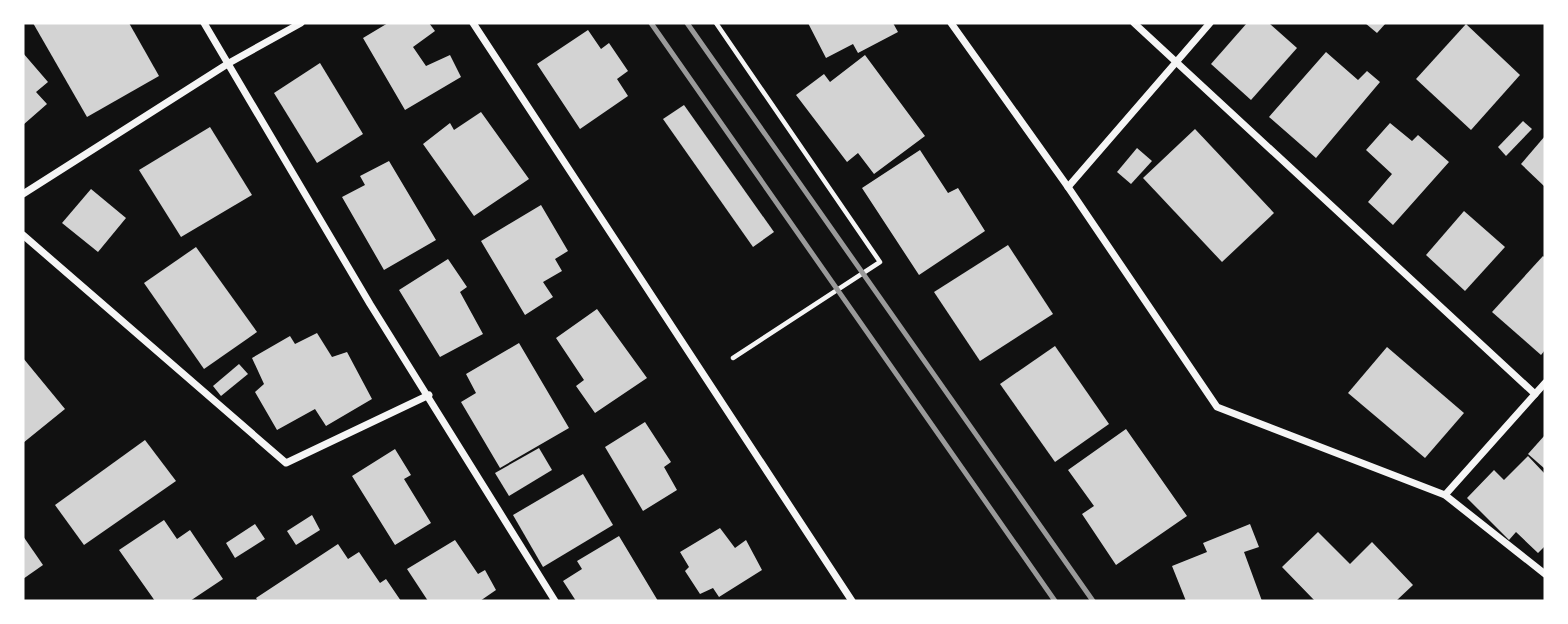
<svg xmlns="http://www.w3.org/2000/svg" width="1568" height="624" viewBox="0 0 1568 624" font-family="'Fira Sans',sans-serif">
	<rect width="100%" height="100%" fill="#111"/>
	<g fill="#d3d3d3">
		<path d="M33,23H129L159,76L87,117Z"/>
		<path d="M388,23H429L435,31L413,47L426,66L450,55L461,77L405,110L363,38Z"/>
		<path d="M808,23H893L898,32L858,53L853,44L826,58Z"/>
		<path d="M1247,23H1269L1297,48L1251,100L1211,64Z"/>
		<path d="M1365,23H1386L1377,33Z"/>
		<path d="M1466,24L1520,75L1471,130L1416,79Z"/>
		<path d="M588,30L601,49L609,43L628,71L617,79L628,96L580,129L537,64Z"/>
		<path d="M1326,52L1358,80L1367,71L1380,82L1316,158L1269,117Z"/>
		<path d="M23,53L48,82L36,92L47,104L23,125Z"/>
		<path d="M865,55L925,136L874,174L858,153L847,162L796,95L824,74L830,82Z"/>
		<path d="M320,63L363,134L317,163L274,93Z"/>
		<path d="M684,105L774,232L753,247L663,119Z"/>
		<path d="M481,112L529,179L474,216L423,144L450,123L454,130Z"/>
		<path d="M1523,121L1532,129L1506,156L1498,147Z"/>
		<path d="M1390,123L1412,141L1418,135L1449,162L1393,225L1368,202L1392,174L1366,150Z"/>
		<path d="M210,127L252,195L181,237L139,170Z"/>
		<path d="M1195,129L1274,213L1222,262L1143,178Z"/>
		<path d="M1545,136V187L1521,164Z"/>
		<path d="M1137,148L1152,161L1131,184L1117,172Z"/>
		<path d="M920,150L948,193L958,188L985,231L919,275L862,188Z"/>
		<path d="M389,161L436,240L384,270L342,197L365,185L360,176Z"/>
		<path d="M91,189L126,218L98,252L62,223Z"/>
		<path d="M541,205L568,251L555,259L562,271L543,282L553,297L525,315L481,241Z"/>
		<path d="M1464,211L1505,247L1465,291L1426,255Z"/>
		<path d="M1008,245L1053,314L980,361L934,292Z"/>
		<path d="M196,247L257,332L204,369L144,283Z"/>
		<path d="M1543,256L1545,258V350L1541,355L1492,312Z"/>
		<path d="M448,259L467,287L460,292L483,334L440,357L399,290Z"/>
		<path d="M597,309L647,378L595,413L576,386L584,380L556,338Z"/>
		<path d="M317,333L332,357L347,352L372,399L326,426L315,409L277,430L255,392L264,384L252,358L290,336L295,344Z"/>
		<path d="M519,343L569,428L500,468L461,402L476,393L466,374Z"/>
		<path d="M1055,346L1109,424L1055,462L1000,384Z"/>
		<path d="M1387,347L1464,413L1425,458L1348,393Z"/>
		<path d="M23,358L65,409L23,443Z"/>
		<path d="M239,364L248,374L221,396L213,386Z"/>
		<path d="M645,422L671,462L664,467L677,490L643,511L605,447Z"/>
		<path d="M1126,429L1187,516L1116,565L1082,514L1094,506L1068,470Z"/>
		<path d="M1545,435V469L1528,454Z"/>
		<path d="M145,440L176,481L84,545L55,505Z"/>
		<path d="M539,448L552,470L509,496L495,473Z"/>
		<path d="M395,449L411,475L404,479L431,523L395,545L352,476Z"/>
		<path d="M1528,456L1545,474V546L1538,553L1516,532L1509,540L1467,498L1494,470L1504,480Z"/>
		<path d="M583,474L613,525L543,567L513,515Z"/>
		<path d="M312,515L320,530L296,545L287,531Z"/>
		<path d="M164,520L177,539L190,530L223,579L190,601H155L119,550Z"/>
		<path d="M255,524L265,539L235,558L226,543Z"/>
		<path d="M1250,524L1259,547L1244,552L1262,601H1186L1172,566L1207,552L1203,543Z"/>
		<path d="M720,528L735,548L746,540L762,570L719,597L713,588L700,594L685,571L689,567L680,552Z"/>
		<path d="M1318,532L1350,564L1372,542L1413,585L1396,601H1315L1282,567Z"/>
		<path d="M23,536L43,565L23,579Z"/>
		<path d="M619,536L658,601H576L563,581L582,569L577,561Z"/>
		<path d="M455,540L478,574L485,570L496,590L480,601H428L407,569Z"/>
		<path d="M338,544L348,559L359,552L380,583L386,579L401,601H258L256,598Z"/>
	</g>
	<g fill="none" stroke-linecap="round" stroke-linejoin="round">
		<path stroke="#f5f5f5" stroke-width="4.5" d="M716,23L880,262L733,358"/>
		<g stroke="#f5f5f5" stroke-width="7">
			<path d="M204,23L370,304L555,601"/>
			<path d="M473,23L852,601"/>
			<path d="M951,23L1068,187L1217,407L1445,495L1545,574"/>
			<path d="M1134,23L1535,394"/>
			<path d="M1068,187L1210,23"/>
			<path d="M23,194L229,63L301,23"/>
			<path d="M23,235L286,463L429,395"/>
			<path d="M1445,495L1545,383"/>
		</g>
		<g stroke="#9a9a9a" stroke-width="5">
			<path d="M651,23L1055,601"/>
			<path d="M687,23L1093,601"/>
		</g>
	</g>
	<rect width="1568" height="624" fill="none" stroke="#ffffff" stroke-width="49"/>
</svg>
